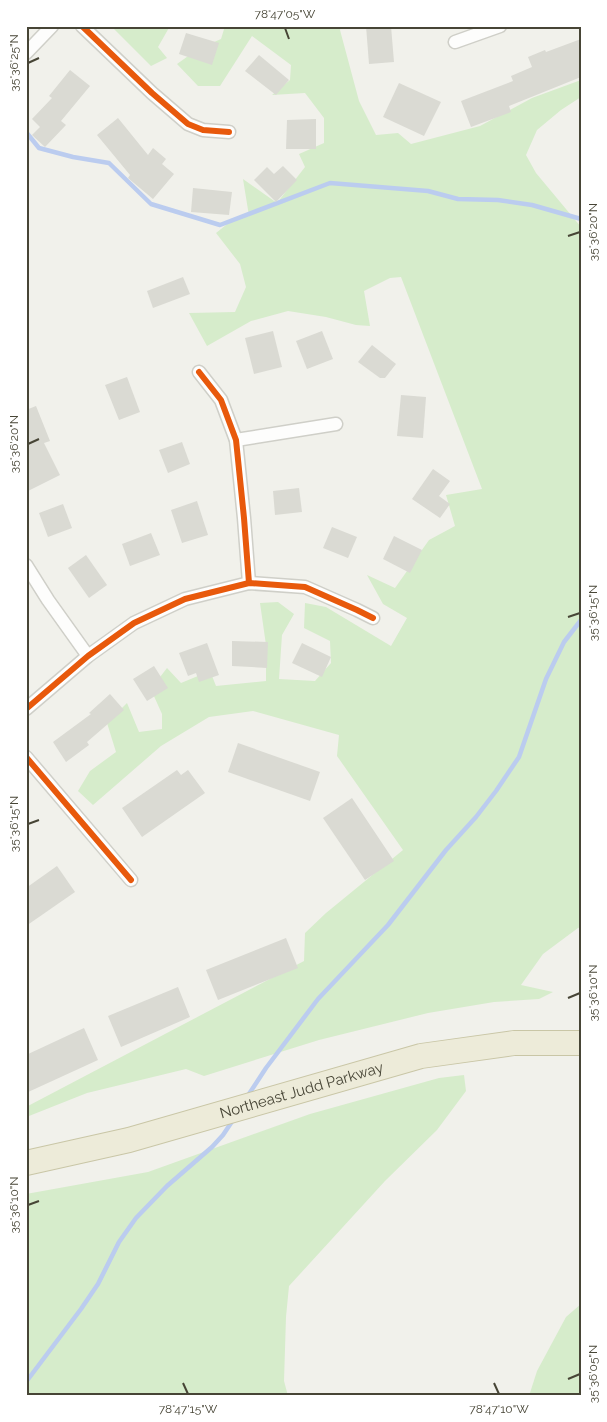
<svg xmlns="http://www.w3.org/2000/svg" width="607" height="1422" viewBox="0 0 607 1422" font-family="Raleway,sans-serif">
	<rect width="100%" height="100%" fill="#f1f1eb"/>
	<g fill="#d6eccb">
		<path d="M111,26H130L133,29L137,26H170L158,47L167,58L151,66Z"/>
		<path d="M225,26H341L340,30L359,101L376,135L398,133L411,144L480,126L532,98L581,80V97L561,110L537,130L526,155L536,173L581,227V927L578,928L543,954L521,985L553,992L539,999L494,1002L428,1013L319,1040L204,1076L186,1069L87,1093L29,1116L26,1115V1107L304,961L305,933L326,913L403,850L337,756L339,735L253,711L209,717L161,746L93,805L78,791L90,771L116,752L107,723L127,703L139,732L162,729V714L153,694L157,681L167,668L181,683L210,671L216,686L266,681V645L260,603L278,602L294,614L282,635L279,679L315,681L331,663L330,641L304,628L305,603L326,607L391,646L407,618L383,604L367,575L395,588L429,540L455,526L446,495L482,489L401,277L390,278L364,291L370,326L356,325L326,317L288,311L251,321L207,346L189,313L235,312L246,287L240,264L216,233L231,221L249,216L243,179L277,203L305,167L299,154L324,143V118L305,93L272,95L290,80L291,65L252,36L220,86H198L177,64L198,49L221,39Z"/>
		<path d="M464,1075L466,1091L437,1130L385,1181L289,1286L286,1317L284,1381L288,1396H26V1194L148,1172L310,1114L439,1078Z"/>
		<path d="M581,1304V1396H529L537,1371L566,1317Z"/>
	</g>
	<g fill="none" stroke-linecap="round" stroke-linejoin="round">
		<g stroke="#bbccef" stroke-width="4.5">
			<path d="M26,132L39,148L73,157L109,163L151,204L220,225L330,183L428,191L458,199L498,200L532,205L581,219"/>
			<path d="M247,1097L266,1068L318,999L388,925L446,850L476,817L496,791L519,757L546,679L564,642L581,620"/>
			<path d="M26,1382L81,1309L98,1284L119,1242L136,1218L167,1186L212,1147L223,1135L233,1120"/>
		</g>
	</g>
	<g fill="#dadad3">
		<path d="M366,26H391L394,62L369,64Z"/>
		<path d="M186,33L219,43L212,65L179,54Z"/>
		<path d="M581,39V77L509,106L511,112L471,127L461,101L513,81L511,76L532,67L528,57L545,50L546,52Z"/>
		<path d="M259,55L289,80L276,95L245,71Z"/>
		<path d="M70,70L90,86L61,121L66,125L45,147L32,135L40,127L32,119L52,98L49,96Z"/>
		<path d="M399,83L441,102L424,136L383,117Z"/>
		<path d="M118,118L148,155L153,148L166,159L162,164L174,174L153,199L128,178L130,175L97,135Z"/>
		<path d="M316,119V149H286L287,120Z"/>
		<path d="M283,166L297,180L276,202L254,180L267,167L274,174Z"/>
		<path d="M193,188L232,192L229,215L191,212Z"/>
		<path d="M183,277L190,294L153,308L147,291Z"/>
		<path d="M273,331L282,367L254,374L245,338Z"/>
		<path d="M322,331L333,359L307,369L296,341Z"/>
		<path d="M372,345L396,364L385,378H380L358,362Z"/>
		<path d="M127,377L140,412L119,420L105,385Z"/>
		<path d="M401,395L426,397L423,438L397,436Z"/>
		<path d="M36,406L50,441L44,443L60,475L26,492V410Z"/>
		<path d="M182,442L190,464L168,473L159,450Z"/>
		<path d="M433,469L450,481L439,496L450,504L440,518L412,499Z"/>
		<path d="M299,488L302,512L275,515L273,491Z"/>
		<path d="M197,501L208,535L182,543L171,510Z"/>
		<path d="M63,504L72,528L48,537L39,513Z"/>
		<path d="M332,527L357,537L348,558L323,548Z"/>
		<path d="M151,533L160,555L130,566L122,544Z"/>
		<path d="M394,536L422,550L410,573L383,559Z"/>
		<path d="M86,555L107,585L89,598L68,568Z"/>
		<path d="M232,641L268,642L267,668L232,666Z"/>
		<path d="M207,643L219,675L199,682L196,673L188,676L179,653Z"/>
		<path d="M302,643L331,657L322,677L292,663Z"/>
		<path d="M154,666L168,688L147,701L133,679Z"/>
		<path d="M110,694L124,710L87,742L89,745L66,762L53,742L91,714L89,713Z"/>
		<path d="M238,743L320,772L310,801L228,772Z"/>
		<path d="M177,770L181,775L188,770L205,793L142,837L122,808Z"/>
		<path d="M352,798L394,861L365,880L323,818Z"/>
		<path d="M57,866L75,892L26,926V888Z"/>
		<path d="M286,938L298,968L218,1000L206,970Z"/>
		<path d="M178,987L190,1017L121,1047L108,1016Z"/>
		<path d="M84,1028L98,1060L26,1093V1055Z"/>
	</g>
	<g fill="none" stroke-linecap="round" stroke-linejoin="round">
		<g stroke="#cfcfc8" stroke-width="15">
			<g id="street">
				<path d="M82,26L152,93L188,124L203,130L229,132"/>
				<path d="M455,42L500,26"/>
				<path d="M26,53L52,26"/>
				<path d="M199,372L221,400L236,440L244,518L249,583"/>
				<path d="M236,440L336,424"/>
				<path d="M26,565L48,600L88,656"/>
				<path d="M26,709L88,656L134,623L185,599L249,583L305,587L357,610L373,618"/>
				<path d="M26,757L131,880"/>
			</g>
		</g>
		<g stroke="#c9c6a6" stroke-width="26">
			<g id="highway">
				<path id="s1" d="M26,1163L129,1140L421,1056L514,1043H581"/>
			</g>
		</g>
		<use href="#street" stroke="#fdfdfc" stroke-width="12"/>
		<use href="#highway" stroke="#edebd9" stroke-width="24"/>
		<g stroke="#fff" stroke-width="9">
			<g id="cycleway">
				<path d="M82,26L152,93L188,124L203,130L229,132"/>
				<path d="M199,372L221,400L236,440L244,518L249,583"/>
				<path d="M26,709L88,656L134,623L185,599L249,583L305,587L357,610L373,618"/>
				<path d="M26,757L131,880"/>
			</g>
		</g>
		<use href="#cycleway" stroke="#e8590c" stroke-width="6"/>
	</g>
	<path fill="none" stroke="#474536" stroke-width="2" d="M285,28L289,39M28,63L39,58M568,236L580,232M28,444L39,439M568,617L580,613M28,824L39,820M568,998L580,993M28,1205L39,1201M568,1379L580,1374M183,1383L188,1394M494,1383L499,1394"/>
	<g text-anchor="middle" stroke-width="5" stroke-linejoin="round" paint-order="stroke">
		<g font-size="15" fill="#474536" stroke="#fff">
			<text dy="5" stroke="none"><textPath href="#s1" startOffset="285">Northeast Judd Parkway</textPath></text>
		</g>
	</g>
	<rect width="607" height="1422" fill="none" stroke="#ffffff" stroke-width="55"/>
	<rect x="28" y="28" width="552" height="1366" fill="none" stroke="#474536" stroke-width="2"/>
	<g font-size="12" text-anchor="middle" fill="#474536">
		<text x="285" y="18">78°47'05"W</text>
		<text transform="translate(14 63) rotate(-90)" y="4">35°36'25"N</text>
		<text transform="translate(593 232) rotate(-90)" y="4">35°36'20"N</text>
		<text transform="translate(14 444) rotate(-90)" y="4">35°36'20"N</text>
		<text transform="translate(593 613) rotate(-90)" y="4">35°36'15"N</text>
		<text transform="translate(14 824) rotate(-90)" y="4">35°36'15"N</text>
		<text transform="translate(593 993) rotate(-90)" y="4">35°36'10"N</text>
		<text transform="translate(14 1205) rotate(-90)" y="4">35°36'10"N</text>
		<text transform="translate(593 1374) rotate(-90)" y="4">35°36'05"N</text>
		<text x="188" y="1413">78°47'15"W</text>
		<text x="499" y="1413">78°47'10"W</text>
	</g>
</svg>
